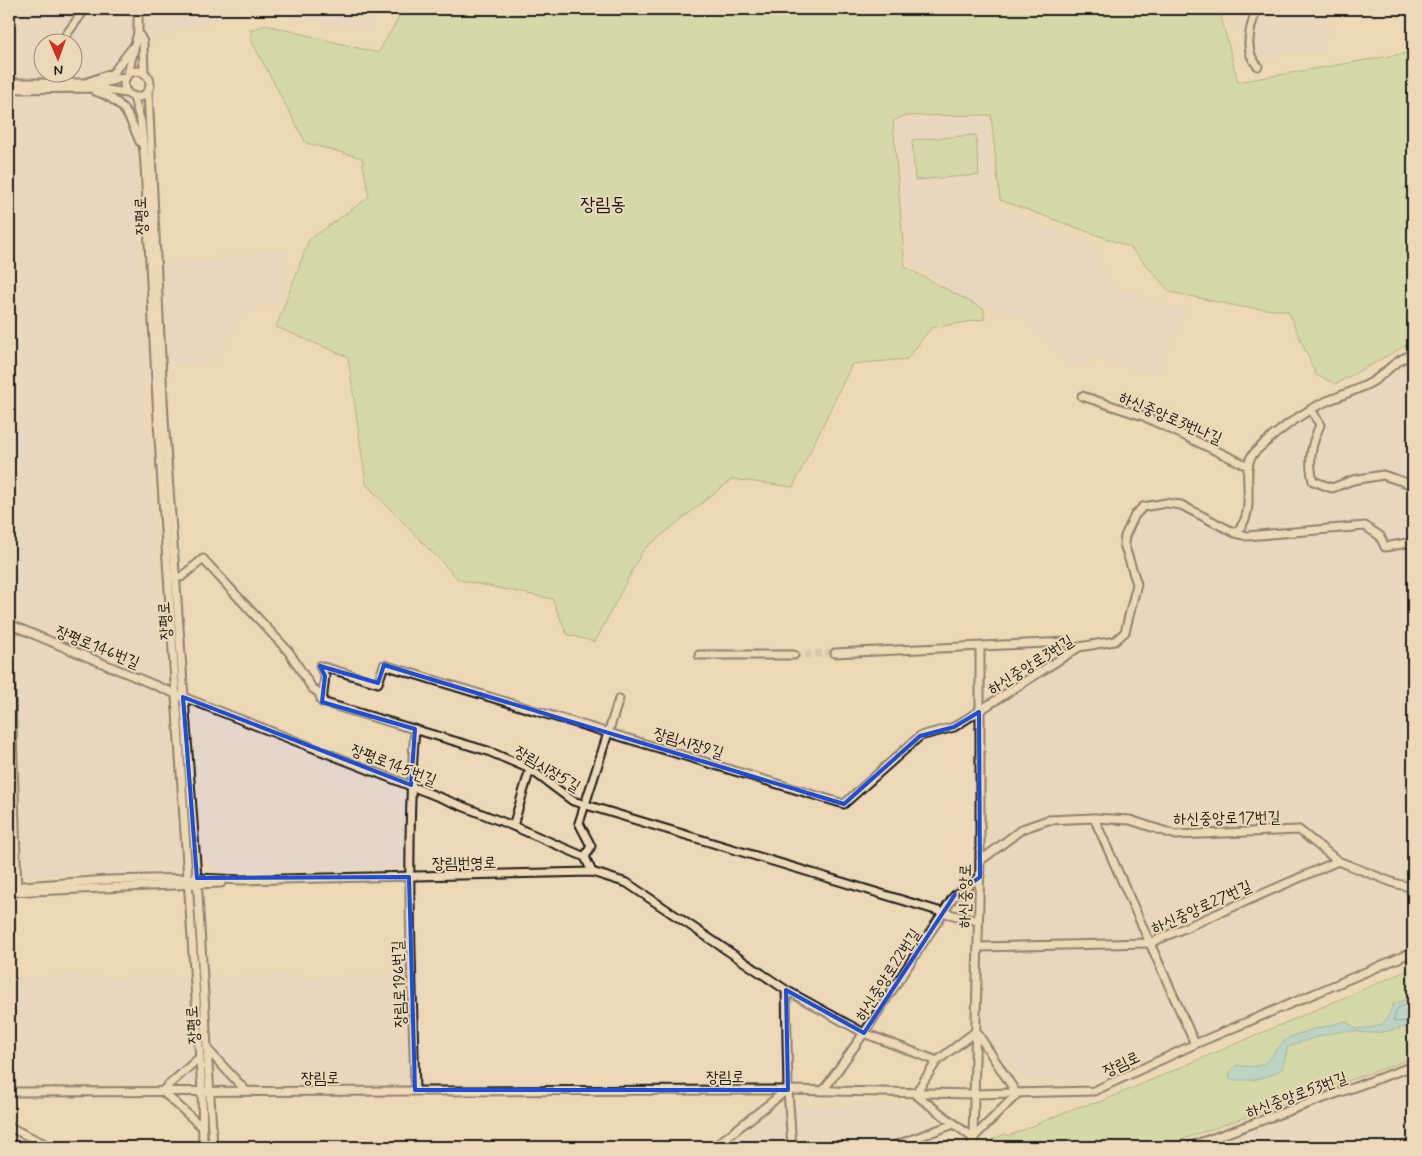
<svg xmlns="http://www.w3.org/2000/svg" width="1422" height="1156" viewBox="0 0 1422 1156" font-family="Mynerve,'Poor Story',sans-serif">
	<rect width="100%" height="100%" fill="#edd9b7"/>
	<filter id="ink" filterUnits="userSpaceOnUse"><feTurbulence type="fractalNoise" baseFrequency=".02" numOctaves="2"/><feDisplacementMap in="SourceGraphic" scale="10" xChannelSelector="R" yChannelSelector="G"/><feConvolveMatrix kernelMatrix="1 2 1 2 8 2 1 2 1" color-interpolation-filters="sRGB"/></filter>
	<g filter="url(#ink)">
		<g fill="#e4d6ca" fill-rule="evenodd">
			<path d="M9,9H375L371,29L242,9L132,47L140,269L288,249L285,299L242,314L218,359L181,365L142,366L180,860L175,873L9,875ZM42,42H72V72H42Z"/>
			<path d="M1232,9H1331L1322,50L1250,57Z"/>
			<path d="M1383,9H1413V19Z"/>
			<path d="M987,118L997,206L1091,245L1110,285L1185,312L1156,373L1095,358L1072,368L1027,319L966,301L913,263L895,122Z"/>
			<path d="M1413,361V943L1090,1083L1027,1080L983,1039L991,827L990,709L1045,673L1114,645L1125,636L1139,584L1128,539L1138,520L1146,510L1161,506L1169,508L1238,537L1249,521L1259,472L1270,445L1290,427L1392,376Z"/>
			<path d="M188,705L408,790L403,868L217,872L201,857Z"/>
			<path d="M9,977H408L411,1080L408,1084L9,1083Z"/>
			<path d="M1413,1073V1147H1210L1406,1076Z"/>
			<path d="M919,1102L935,1124L943,1130V1147H732L781,1108Z"/>
			<path d="M9,1130L34,1147H9Z"/>
		</g>
		<g fill="#b9da94" stroke="#6a7b58">
			<path d="M404,9H1219L1238,82L1413,52V325L1410,343L1336,384L1316,375L1288,311L1242,307L1170,292L1130,247L1000,200L991,115L903,116L893,122L905,267L984,309V319L931,328L907,359L852,364L793,487L732,479L643,550L595,642L567,634L552,599L459,580L366,484L348,357L276,327L309,240L369,197L362,158L306,143L251,40V30L266,25L378,53Z"/>
			<path d="M976,135L979,175L915,180L912,140Z"/>
			<path d="M1413,968V1058L1161,1147H975L1005,1134L1009,1136L1077,1107L1100,1102Z"/>
		</g>
		<path fill="#7ecfd8" stroke="#57878d" d="M1413,995V1026C1400,1027 1389,1032 1375,1033C1365,1034 1355,1030 1344,1031C1336,1031 1295,1043 1288,1047L1282,1069C1267,1079 1248,1082 1230,1079L1229,1073L1237,1065C1277,1073 1267,1046 1295,1035C1311,1029 1329,1026 1345,1021L1357,1029C1381,1026 1385,1028 1393,1004L1411,998Z"/>
		<g fill="none" stroke-linecap="round" stroke-linejoin="round">
			<path stroke="#436467" stroke-width="1" d="M1413,1002L1398,1008L1393,1020L1396,1022L1413,1021"/>
			<path stroke="#c3b398" stroke-width="7" stroke-dasharray="7 3.5" stroke-linecap="butt" d="M794,655L835,653"/>
			<g stroke="#1c1c1c" stroke-width="11">
				<g id="minor">
					<path d="M1257,9C1250,26 1243,52 1258,66"/>
					<path d="M138,32L143,42L144,73"/>
					<path d="M61,42L85,9"/>
					<circle cx="137" cy="84" r="13"/>
					<path d="M57,72L58,83"/>
					<path d="M128,74L138,32V9"/>
					<path d="M88,82L113,73L133,47"/>
					<path d="M9,83H103L125,77"/>
					<path d="M9,89L95,88L126,93"/>
					<path d="M95,91C125,101 129,116 140,142"/>
					<path d="M148,92L164,419L197,878L213,1147"/>
					<path d="M134,98L141,122L145,165L159,439L202,1091L203,1147"/>
					<path d="M1082,396L1143,416L1248,466"/>
					<path d="M1311,409L1320,425C1311,445 1308,460 1313,481L1332,488L1353,480L1383,475L1413,485"/>
					<path d="M1235,533L1247,536L1365,526L1380,536L1385,547L1413,542"/>
					<path d="M171,577H181L203,559L289,652L312,688L319,693L322,702L488,751L530,769L573,801L945,913L978,921"/>
					<path d="M9,624L183,697L513,826L585,857L592,872"/>
					<path d="M9,629L17,892"/>
					<path d="M835,653L1066,642"/>
					<path d="M699,655H794"/>
					<path d="M320,666L378,683L384,665L844,804L920,736L954,727L1079,647L1115,641L1125,632L1137,584L1124,544L1125,536L1135,515L1143,507L1166,503L1181,505L1235,533C1259,514 1241,476 1251,457C1256,449 1266,443 1273,436C1290,422 1307,410 1327,401C1342,395 1358,390 1372,382C1386,373 1397,358 1413,355"/>
					<path d="M320,666L325,676L322,702"/>
					<path d="M1094,818L1195,1044"/>
					<path d="M513,826L530,769"/>
					<path d="M585,857L591,846L579,823L619,699"/>
					<path d="M980,861L1022,829L1048,820L1094,818L1130,820L1176,835L1299,830L1338,861L1394,883L1413,888"/>
					<path d="M9,887L107,880L197,878L242,880L592,872L627,883L786,990L788,1090L792,1147"/>
					<path d="M9,892L221,883"/>
					<path d="M978,947L1150,943L1338,861"/>
					<path d="M786,990L864,1033L937,1061"/>
					<path d="M976,1031L1017,1094L973,1138L915,1094L937,1061Z"/>
					<path d="M207,1049L246,1091"/>
					<path d="M200,1057L162,1091L202,1127"/>
					<path d="M415,1090C412,970 405,850 415,729"/>
					<path d="M823,1091L864,1033L954,896L980,877"/>
					<path d="M9,1092L788,1090L974,1094L1094,1091L1195,1044L1413,952"/>
					<path d="M9,1127L51,1147"/>
					<path d="M973,1138L980,861V647"/>
					<path d="M714,1147L787,1090"/>
					<path d="M891,1147L954,1124"/>
					<path d="M1188,1147L1413,1066"/>
				</g>
			</g>
			<g stroke="#1c1c1c" stroke-width="12">
				<path id="major" d="M973,1145V1138"/>
			</g>
			<use href="#minor" stroke="#edd9b7" stroke-width="7"/>
			<use href="#major" stroke="#ffdd96" stroke-width="9"/>
		</g>
	</g>
	<path d="M0 0H1422V1156H0ZM384,665L844,804L920,736L954,727L979,712L980,877L954,896L864,1033L786,990L788,1090H415L409,877L197,878L183,697L411,785L415,729L322,702L325,676L320,666L378,683Z" fill="#edd9b7" fill-opacity=".55" fill-rule="evenodd"/>
	<path fill="none" stroke="#1d4ed8" stroke-width="4" stroke-linejoin="round" d="M384,665L844,804L920,736L954,727L979,712L980,877L954,896L864,1033L786,990L788,1090H415L409,877L197,878L183,697L411,785L415,729L322,702L325,676L320,666L378,683Z"/>
	<g text-anchor="middle" stroke-width="4" stroke-linejoin="round" paint-order="stroke">
		<g font-size="16" fill="#1c1c1c" stroke="#edd9b7">
			<text transform="translate(140 216) rotate(-92)" y="6">장평로</text>
			<text transform="translate(1171 417) rotate(23)" y="6">하신중앙로3번나길</text>
			<text transform="translate(164 621) rotate(-94)" y="6">장평로</text>
			<text transform="translate(98 646) rotate(22)" y="6">장평로146번길</text>
			<text transform="translate(1030 664) rotate(-32)" y="6">하신중앙로3번길</text>
			<text transform="translate(689 742) rotate(17)" y="6">장림시장9길</text>
			<text transform="translate(394 764) rotate(21)" y="6">장평로145번길</text>
			<text transform="translate(548 768) rotate(31)" y="6">장림시장5길</text>
			<text transform="translate(1227 817) rotate(-1)" y="6">하신중앙로17번길</text>
			<text transform="translate(464 862) rotate(-1)" y="6">장림번영로</text>
			<text transform="translate(964 896) rotate(-89)" y="6">하신중앙로</text>
			<text transform="translate(1201 906) rotate(-24)" y="6">하신중앙로27번길</text>
			<text transform="translate(887 974) rotate(-57)" y="6">하신중앙로22번길</text>
			<text transform="translate(398 984) rotate(-92)" y="6">장림로196번길</text>
			<text transform="translate(192 1025) rotate(-94)" y="6">장평로</text>
			<text transform="translate(1121 1063) rotate(-25)" y="6">장림로</text>
			<text x="725" y="1082">장림로</text>
			<text x="320" y="1083">장림로</text>
			<text transform="translate(1296 1094) rotate(-20)" y="6">하신중앙로53번길</text>
		</g>
		<g font-size="19" fill="#1c1c1c" stroke="#edd9b7">
			<text x="603" y="210">장림동</text>
		</g>
	</g>
	<rect width="1422" height="1156" fill="none" stroke="#edd9b7" stroke-width="30"/>
	<rect x="15" y="15" width="1392" height="1126" fill="none" stroke="#1c1c1c" stroke-width="2" filter="url(#ink)"/>
	<g transform="translate(58 58) rotate(178)"><circle r="24" fill="#edd9b7" stroke="#998d79"/>
	<path d="M0-4L9 19L0 12L-9 19Z" fill="#c8321e"/>
	<text y="-8" font-size="14" font-weight="bold" text-anchor="middle" fill="#1c1c1c">N</text>
	</g>
</svg>
